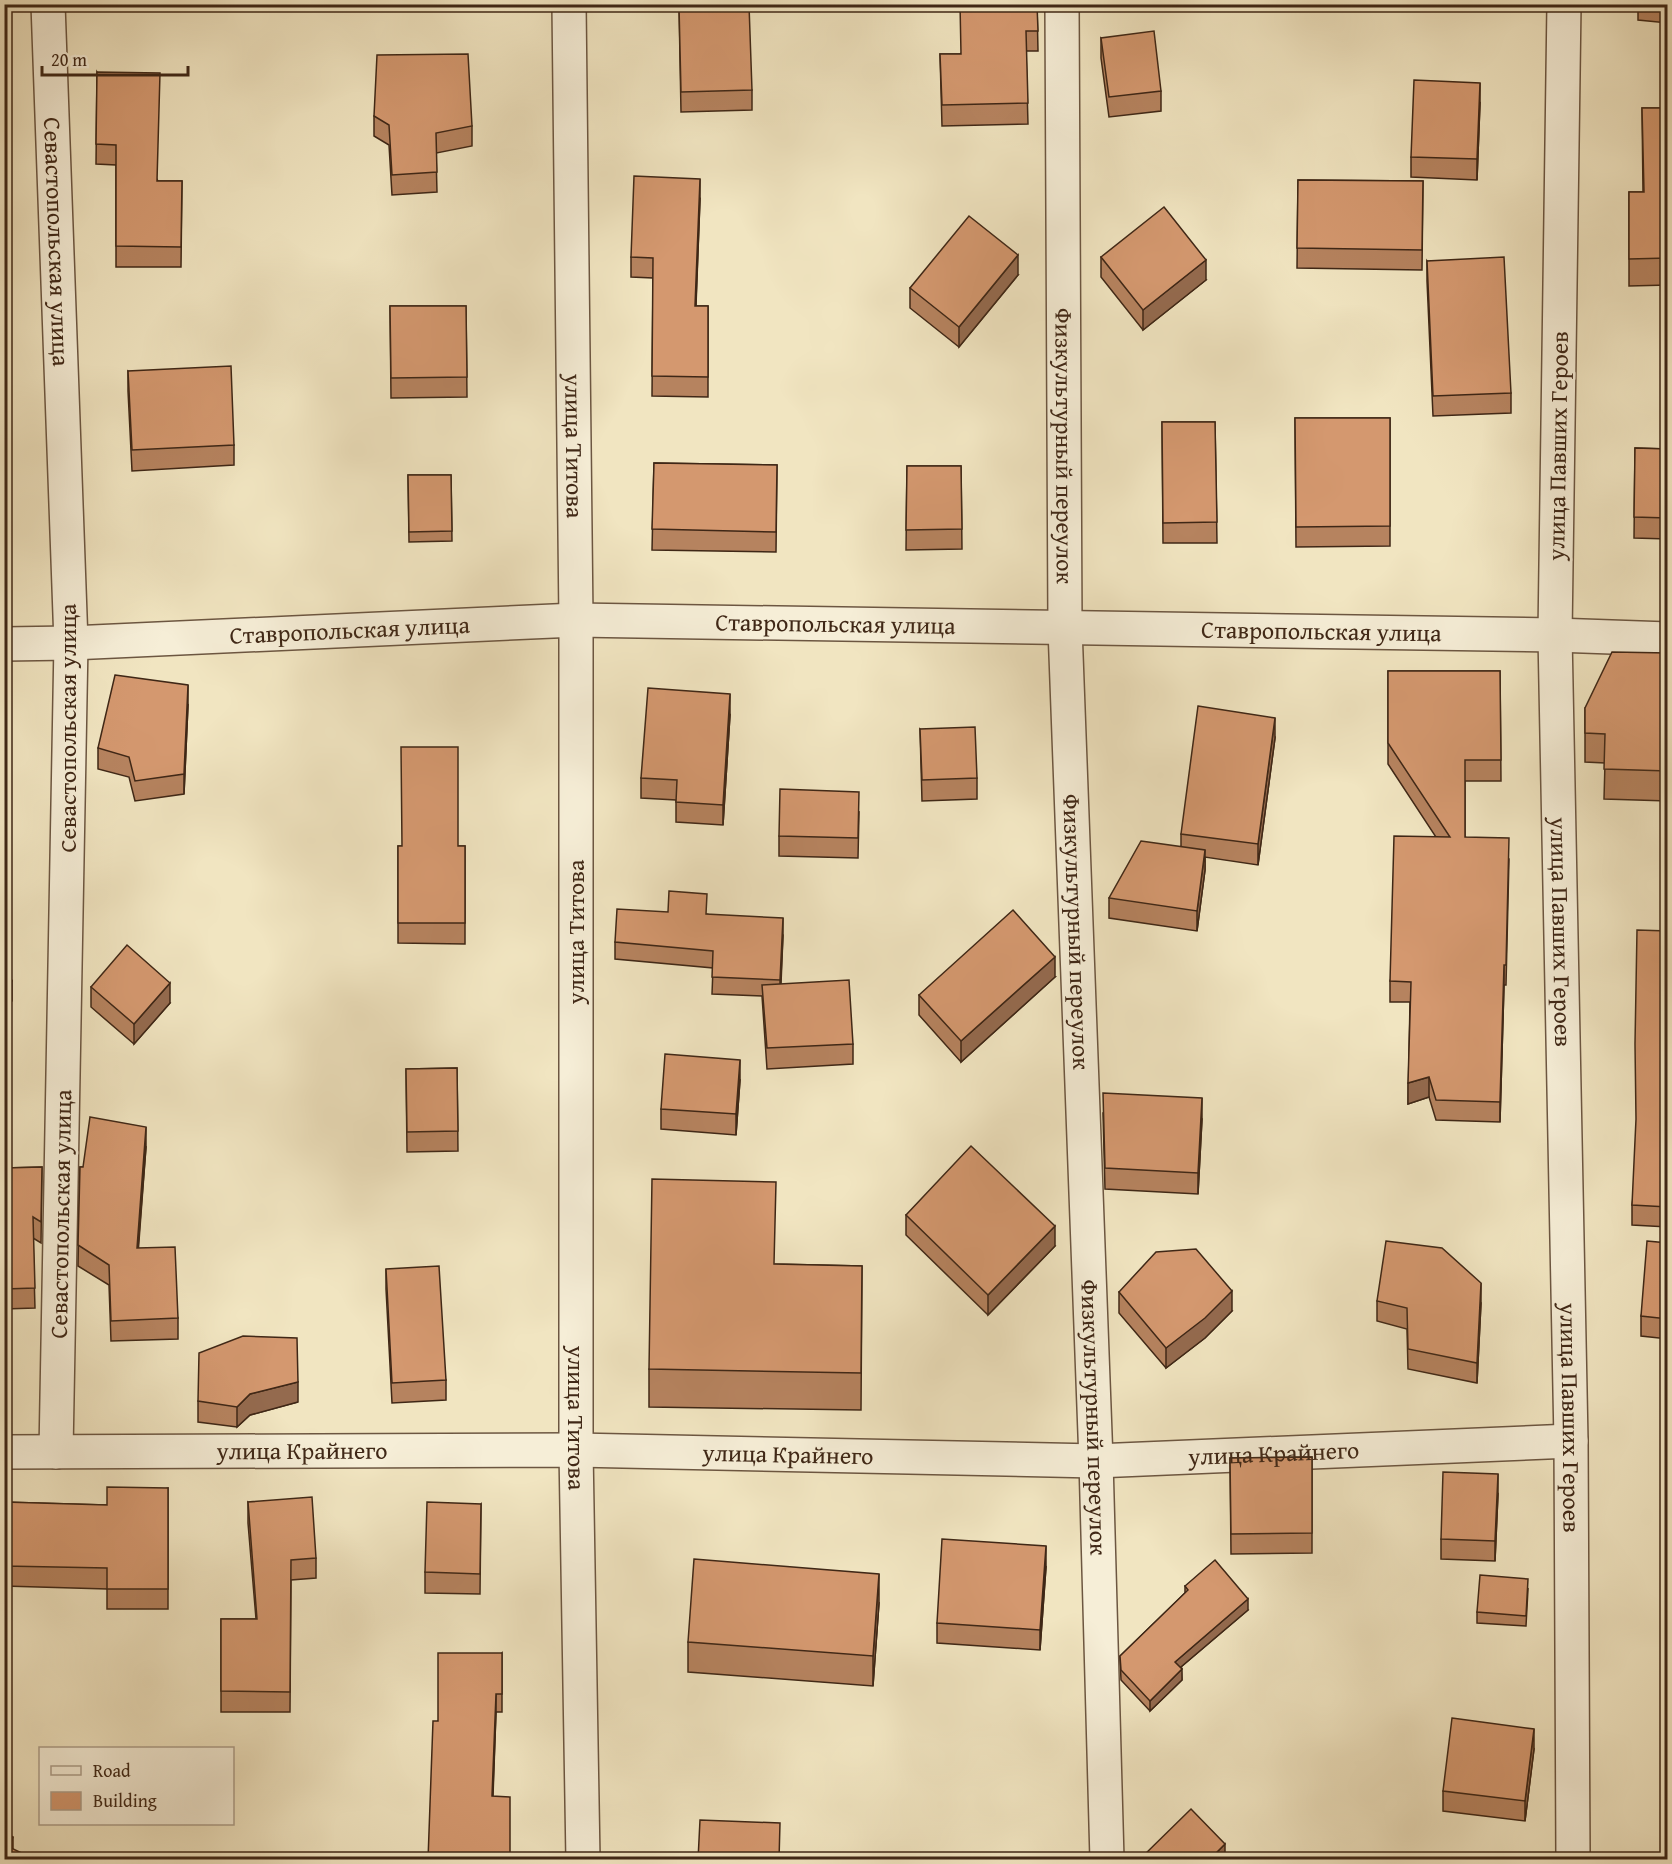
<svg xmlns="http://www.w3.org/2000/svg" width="1672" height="1864" viewBox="0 0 1672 1864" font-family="'Gentium Book Plus',serif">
	<rect width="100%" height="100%" fill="#f1e5c1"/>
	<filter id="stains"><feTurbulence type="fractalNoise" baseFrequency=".00333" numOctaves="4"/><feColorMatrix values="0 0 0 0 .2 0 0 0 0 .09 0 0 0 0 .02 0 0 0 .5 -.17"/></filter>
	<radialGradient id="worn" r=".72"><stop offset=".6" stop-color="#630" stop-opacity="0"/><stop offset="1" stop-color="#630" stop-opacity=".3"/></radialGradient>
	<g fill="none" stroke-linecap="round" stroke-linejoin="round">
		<g stroke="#6c5641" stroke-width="36">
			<g id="street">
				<path id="s1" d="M48,4L71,643L56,1452"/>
				<path id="s2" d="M569,4L576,620V1450L583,1860"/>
				<path id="s3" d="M1062,4L1065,628L1096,1461L1107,1860"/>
				<path id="s4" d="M1564,4L1555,635L1571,1441L1573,1860"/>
				<path id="s5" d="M4,644L71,643L576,620L1555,635L1668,639"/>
				<path id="s6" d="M4,1452L576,1450L1096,1461L1571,1441"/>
			</g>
		</g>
		<use href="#street" stroke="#f6eed7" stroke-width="33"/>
	</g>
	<g fill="#b6835f" stroke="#3f2716" stroke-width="1.5">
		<path d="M423,4H447V6Z"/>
		<path d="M1037,4L1038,51H1026L1028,124L942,126L940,54H960Z"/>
		<path d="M1638,4H1668V23L1638,20Z"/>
		<path d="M679,6L752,90V110L681,112Z"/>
		<path d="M1101,38L1161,91V111L1109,117L1101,58Z"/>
		<path d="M97,72L158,181H182L181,267H116V165L96,164Z"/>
		<path d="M1480,103L1477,180L1411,177V157Z"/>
		<path d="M1642,108H1668V285L1629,286V192H1643Z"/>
		<path d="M374,116L472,126V146L436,153L437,192L392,195L389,145L374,136Z"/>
		<path d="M1298,180L1423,181L1422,270L1297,268Z"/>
		<path d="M700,199L696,306H708V397L652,396L653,278L631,277V257Z"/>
		<path d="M1101,257L1206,280L1143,330L1101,277Z"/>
		<path d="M1427,261L1511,393V413L1433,416L1427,281Z"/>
		<path d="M1018,275L959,347L910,308V288Z"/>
		<path d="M390,306H466L467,397L391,398Z"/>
		<path d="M128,371L234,445V465L132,471L128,391Z"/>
		<path d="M1295,418H1390V546L1296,547Z"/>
		<path d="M1162,422H1215L1217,543H1163Z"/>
		<path d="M1635,448L1668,449V539L1634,538Z"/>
		<path d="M654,463L777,465L776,552L652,550Z"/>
		<path d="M907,466H961L962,549L906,550Z"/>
		<path d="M408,475H451L452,541L409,542Z"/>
		<path d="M1668,653V801L1604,799L1605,763L1585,762V708Z"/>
		<path d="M1388,671H1500L1501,781H1465V837L1509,859L1506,985H1504L1500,1122L1436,1120L1429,1097L1408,1104L1410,1002H1390V981L1436,837L1388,764Z"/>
		<path d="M188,705L184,794L135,801L129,777L98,769V748Z"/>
		<path d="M730,715L723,825L676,822V800L641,798V778Z"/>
		<path d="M920,729L977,778V799L922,801Z"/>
		<path d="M1275,738L1258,865L1205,857V870L1197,931L1109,918V898L1181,846V834Z"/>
		<path d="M859,812L858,858L779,856V836Z"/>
		<path d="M398,846H465V944L398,943Z"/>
		<path d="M668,912L707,914L783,935L781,984L853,1044V1064L767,1069L762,996L712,994L713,968L615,959V942Z"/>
		<path d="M1668,931V1227L1632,1225V1205Z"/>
		<path d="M1055,977L961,1062L919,1015V995Z"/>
		<path d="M91,987L170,1003L134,1044L91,1007Z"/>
		<path d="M457,1068L458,1151L407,1152L406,1069Z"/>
		<path d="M740,1080L736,1135L661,1129V1109Z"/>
		<path d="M1103,1113L1202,1119L1198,1194L1105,1189Z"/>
		<path d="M146,1147L138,1248L178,1318V1339L111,1341L109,1285L78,1266L80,1167H83Z"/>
		<path d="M42,1167L41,1243L33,1238L35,1308L4,1309V1168Z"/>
		<path d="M906,1215L1055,1246L988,1315L906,1235Z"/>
		<path d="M1668,1243V1339L1641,1336V1316Z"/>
		<path d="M775,1264L862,1266L861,1410L649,1407V1369Z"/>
		<path d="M386,1269L446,1380V1400L392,1403L386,1289Z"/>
		<path d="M1119,1292L1232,1311L1205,1338L1166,1368L1119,1313Z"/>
		<path d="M1377,1301L1481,1303L1477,1383L1408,1369L1407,1329L1377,1321Z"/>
		<path d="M198,1401L298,1402L250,1415L237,1427L198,1422Z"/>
		<path d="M1312,1457V1553L1231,1554L1230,1458Z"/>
		<path d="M168,1488V1609H107V1589L4,1586V1502L107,1505Z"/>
		<path d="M1498,1494L1495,1561L1441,1559V1539Z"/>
		<path d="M248,1502L316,1558V1578L291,1580L290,1712H221V1619H256L248,1523Z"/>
		<path d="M481,1504L480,1594L425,1593V1572Z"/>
		<path d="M1668,1551V1638H1663V1617Z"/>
		<path d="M1046,1567L1040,1650L937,1643V1623Z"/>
		<path d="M1185,1586L1248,1610L1181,1667L1182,1680L1150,1711L1121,1680L1120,1656L1185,1593Z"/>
		<path d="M1528,1589L1526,1626L1477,1623V1612Z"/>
		<path d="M879,1603L873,1686L688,1672V1642Z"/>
		<path d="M502,1653V1712H496L493,1796L438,1721Z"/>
		<path d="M1668,1742V1807L1662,1806V1786Z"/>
		<path d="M1534,1749L1525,1821L1443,1811V1791Z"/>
	</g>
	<g fill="#946a4e" stroke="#3f2716" stroke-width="1.5">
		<path d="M1480,83V103L1477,180V159Z"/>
		<path d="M700,179V199L695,326V306Z"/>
		<path d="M1018,255V275L959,347V327Z"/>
		<path d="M1206,260V280L1143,330V310Z"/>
		<path d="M188,685V705L184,794V774Z"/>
		<path d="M730,694V715L723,825V805Z"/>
		<path d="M1275,718V738L1258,865V844Z"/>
		<path d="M1205,850V870L1197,931V911Z"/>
		<path d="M783,918V935L780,997V980Z"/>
		<path d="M1055,957V977L961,1062V1041Z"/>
		<path d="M1504,965V985L1500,1122V1102Z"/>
		<path d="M12,981V1001L4,1008V988Z"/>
		<path d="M170,983V1003L134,1044V1024Z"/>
		<path d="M740,1060V1080L736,1135V1114Z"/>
		<path d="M1429,1077V1097L1408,1104V1083Z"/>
		<path d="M1202,1098V1119L1198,1194V1173Z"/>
		<path d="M146,1127V1147L137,1268V1248Z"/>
		<path d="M1055,1226V1246L988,1315V1295Z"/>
		<path d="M1481,1283V1303L1477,1383V1363Z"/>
		<path d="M1232,1291V1311L1205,1338L1166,1368V1348Z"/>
		<path d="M298,1382V1402L250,1415L237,1427V1407L250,1394Z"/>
		<path d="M1498,1474V1494L1495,1561V1541Z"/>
		<path d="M1046,1546V1567L1040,1650V1630Z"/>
		<path d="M879,1574V1603L873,1686V1656Z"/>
		<path d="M1248,1599V1610L1175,1672V1662Z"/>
		<path d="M1182,1669V1680L1150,1711V1701Z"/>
		<path d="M496,1694V1712L492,1814V1796Z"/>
		<path d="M1534,1729V1749L1525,1821V1801Z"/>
		<path d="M13,1837V1857L9,1847Z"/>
		<path d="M1225,1844V1860H1209Z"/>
	</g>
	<g fill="#d4986f" stroke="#3f2716" stroke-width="1.5">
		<path d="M960,4H1037L1038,31H1026L1028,103L942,105L940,54H961Z"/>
		<path d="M749,5L752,90L681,92L679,6Z"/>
		<path d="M1154,31L1161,91L1109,97L1101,38Z"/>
		<path d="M468,54L472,126L436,133L437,172L392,175L389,125L374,116L377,55Z"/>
		<path d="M97,72L160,73L157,181H182L181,247L116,246V145L96,144Z"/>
		<path d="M1414,80L1480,83L1477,159L1411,157Z"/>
		<path d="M1642,108H1668V258L1629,259V192H1644Z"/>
		<path d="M634,176L700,179L695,306H708V377L652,376L653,258L631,257Z"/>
		<path d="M1298,180L1423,181L1422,250L1297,248Z"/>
		<path d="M1164,207L1206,260L1143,310L1101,257Z"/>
		<path d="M969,216L1018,255L959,327L910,288Z"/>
		<path d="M1504,257L1511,393L1433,396L1427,261Z"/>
		<path d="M390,306H466L467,377L391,378Z"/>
		<path d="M231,366L234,445L132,450L128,371Z"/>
		<path d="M1295,418H1390V526L1296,527Z"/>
		<path d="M1162,422H1215L1217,522L1163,523Z"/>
		<path d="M1635,448L1668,449V518L1634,517Z"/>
		<path d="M654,463L777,465L776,532L652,529Z"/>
		<path d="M907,466H961L962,529L906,530Z"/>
		<path d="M408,475H451L452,531L409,532Z"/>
		<path d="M1612,652L1668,653V771L1604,769L1605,734L1585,733V708Z"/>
		<path d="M1388,671H1500L1501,760H1465V837L1509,838L1506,965H1504L1500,1102L1436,1100L1429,1077L1408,1083L1411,982L1390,981L1394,836L1450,837L1388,743Z"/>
		<path d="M115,675L188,685L184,774L135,781L129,757L98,748Z"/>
		<path d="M648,688L730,694L723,805L676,802L677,780L641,778Z"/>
		<path d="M1198,706L1275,718L1258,844L1181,834Z"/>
		<path d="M975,727L977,778L922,780L920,729Z"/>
		<path d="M401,747H458V846H465V923H398V846H402Z"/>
		<path d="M780,789L859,792L858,838L779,836Z"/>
		<path d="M1141,841L1205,850L1197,911L1109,898Z"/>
		<path d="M669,891L707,894L706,914L783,918L780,980L712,977L713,951L615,942L617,909L668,912Z"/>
		<path d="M1013,910L1055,957L961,1041L919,995Z"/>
		<path d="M1637,930L1668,931V1207L1632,1205L1636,1119L1635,1044Z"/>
		<path d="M127,945L170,983L134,1024L91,987Z"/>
		<path d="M4,972L12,981L4,988Z"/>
		<path d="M849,980L853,1044L767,1048L762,985Z"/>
		<path d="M665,1054L740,1060L736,1114L661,1109Z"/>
		<path d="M457,1068L458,1131L407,1132L406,1069Z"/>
		<path d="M1103,1093L1202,1098L1198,1173L1105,1168Z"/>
		<path d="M90,1117L146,1127L137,1248L175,1247L178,1318L111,1321L109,1265L78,1245L80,1167H83Z"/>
		<path d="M971,1146L1055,1226L988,1295L906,1215Z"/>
		<path d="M42,1167L41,1222L33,1217L35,1288L4,1289V1168Z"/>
		<path d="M652,1179L776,1182L774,1264L862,1266L861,1373L649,1369Z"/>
		<path d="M1386,1241L1442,1248L1481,1283L1477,1363L1408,1349L1407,1308L1377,1301Z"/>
		<path d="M1647,1241L1668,1243V1319L1641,1316Z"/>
		<path d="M1196,1249L1232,1291L1205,1318L1166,1348L1119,1292L1156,1252Z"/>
		<path d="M439,1266L446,1380L392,1383L386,1269Z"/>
		<path d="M243,1336L297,1338L298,1382L250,1394L237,1407L198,1401L199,1353Z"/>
		<path d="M1312,1457V1533L1231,1534L1230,1458Z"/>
		<path d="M1443,1472L1498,1474L1495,1541L1441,1539Z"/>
		<path d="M107,1487L168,1488V1589H107V1568L4,1566V1502L107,1505Z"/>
		<path d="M312,1497L316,1558L291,1560L290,1692L221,1691V1619H257L248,1502Z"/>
		<path d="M427,1502L481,1504L480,1574L425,1572Z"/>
		<path d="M942,1539L1046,1546L1040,1630L937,1623Z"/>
		<path d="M1664,1551H1668V1617H1663Z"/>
		<path d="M694,1559L879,1574L873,1656L688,1642Z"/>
		<path d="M1215,1560L1248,1599L1175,1662L1182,1669L1150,1701L1121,1670L1120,1656L1188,1590L1185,1586Z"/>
		<path d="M1480,1575L1528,1579L1526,1616L1477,1612Z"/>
		<path d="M438,1653H502V1694H496L492,1796L510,1797V1860H428L433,1721H438Z"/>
		<path d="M1452,1718L1534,1729L1525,1801L1443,1791Z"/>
		<path d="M1668,1742V1787L1662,1786Z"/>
		<path d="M1191,1809L1225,1844L1209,1860H1139Z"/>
		<path d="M700,1820L780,1823L779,1860H698Z"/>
		<path d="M4,1833L13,1837L9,1847L36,1860H4Z"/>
	</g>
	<g text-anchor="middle" stroke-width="5" stroke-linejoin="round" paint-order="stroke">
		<g font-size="24" fill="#3f2716" stroke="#f6eed7">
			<text dy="8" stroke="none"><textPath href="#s1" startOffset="238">Севастопольская улица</textPath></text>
			<text dy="8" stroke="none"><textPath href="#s2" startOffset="442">улица Титова</textPath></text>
			<text dy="8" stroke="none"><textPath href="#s3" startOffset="442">Физкультурный переулок</textPath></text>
			<text transform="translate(1558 446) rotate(-89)" y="8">улица Павших Героев</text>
			<text dy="8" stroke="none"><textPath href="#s5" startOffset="832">Ставропольская улица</textPath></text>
			<text dy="8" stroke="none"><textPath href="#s5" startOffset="346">Ставропольская улица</textPath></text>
			<text dy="8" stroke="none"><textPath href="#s5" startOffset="1318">Ставропольская улица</textPath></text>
			<text transform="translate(68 728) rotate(-90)" y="8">Севастопольская улица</text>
			<text transform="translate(576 932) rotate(-90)" y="8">улица Титова</text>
			<text dy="8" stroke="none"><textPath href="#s3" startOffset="928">Физкультурный переулок</textPath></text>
			<text dy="8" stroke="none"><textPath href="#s4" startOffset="928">улица Павших Героев</textPath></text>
			<text transform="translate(61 1214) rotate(-89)" y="8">Севастопольская улица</text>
			<text dy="8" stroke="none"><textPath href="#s2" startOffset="1414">улица Титова</textPath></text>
			<text dy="8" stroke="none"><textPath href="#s3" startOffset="1414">Физкультурный переулок</textPath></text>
			<text dy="8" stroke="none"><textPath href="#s4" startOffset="1414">улица Павших Героев</textPath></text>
			<text dy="8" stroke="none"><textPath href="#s6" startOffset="298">улица Крайнего</textPath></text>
			<text dy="8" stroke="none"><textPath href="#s6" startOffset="1270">улица Крайнего</textPath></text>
			<text dy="8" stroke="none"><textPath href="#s6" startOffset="784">улица Крайнего</textPath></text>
		</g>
	</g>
	<rect width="1672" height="1864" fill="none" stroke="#f1e5c1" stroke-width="24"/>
	<rect x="6" y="6" width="1660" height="1852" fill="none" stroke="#3f2716" stroke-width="3"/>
	<rect x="12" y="12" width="1648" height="1840" fill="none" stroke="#3f2716" stroke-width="1.5"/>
	<rect x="39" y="1747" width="195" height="78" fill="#f6eed7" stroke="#ad9e8a" stroke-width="1.5"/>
	<rect x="51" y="1766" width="30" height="9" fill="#f6eed7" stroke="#ad9e8a" stroke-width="1.5"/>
	<text x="93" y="1777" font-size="18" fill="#3f2716">Road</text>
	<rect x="51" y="1792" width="30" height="18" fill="#d4986f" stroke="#ad9e8a" stroke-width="1.5"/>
	<text x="93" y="1807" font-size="18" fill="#3f2716">Building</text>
	<path d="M42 66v9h146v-9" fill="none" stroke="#3f2716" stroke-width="3"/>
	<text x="51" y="66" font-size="18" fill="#3f2716" stroke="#f6eed7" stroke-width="4.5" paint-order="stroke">20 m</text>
	<rect width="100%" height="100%" filter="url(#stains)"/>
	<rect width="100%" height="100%" fill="url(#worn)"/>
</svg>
